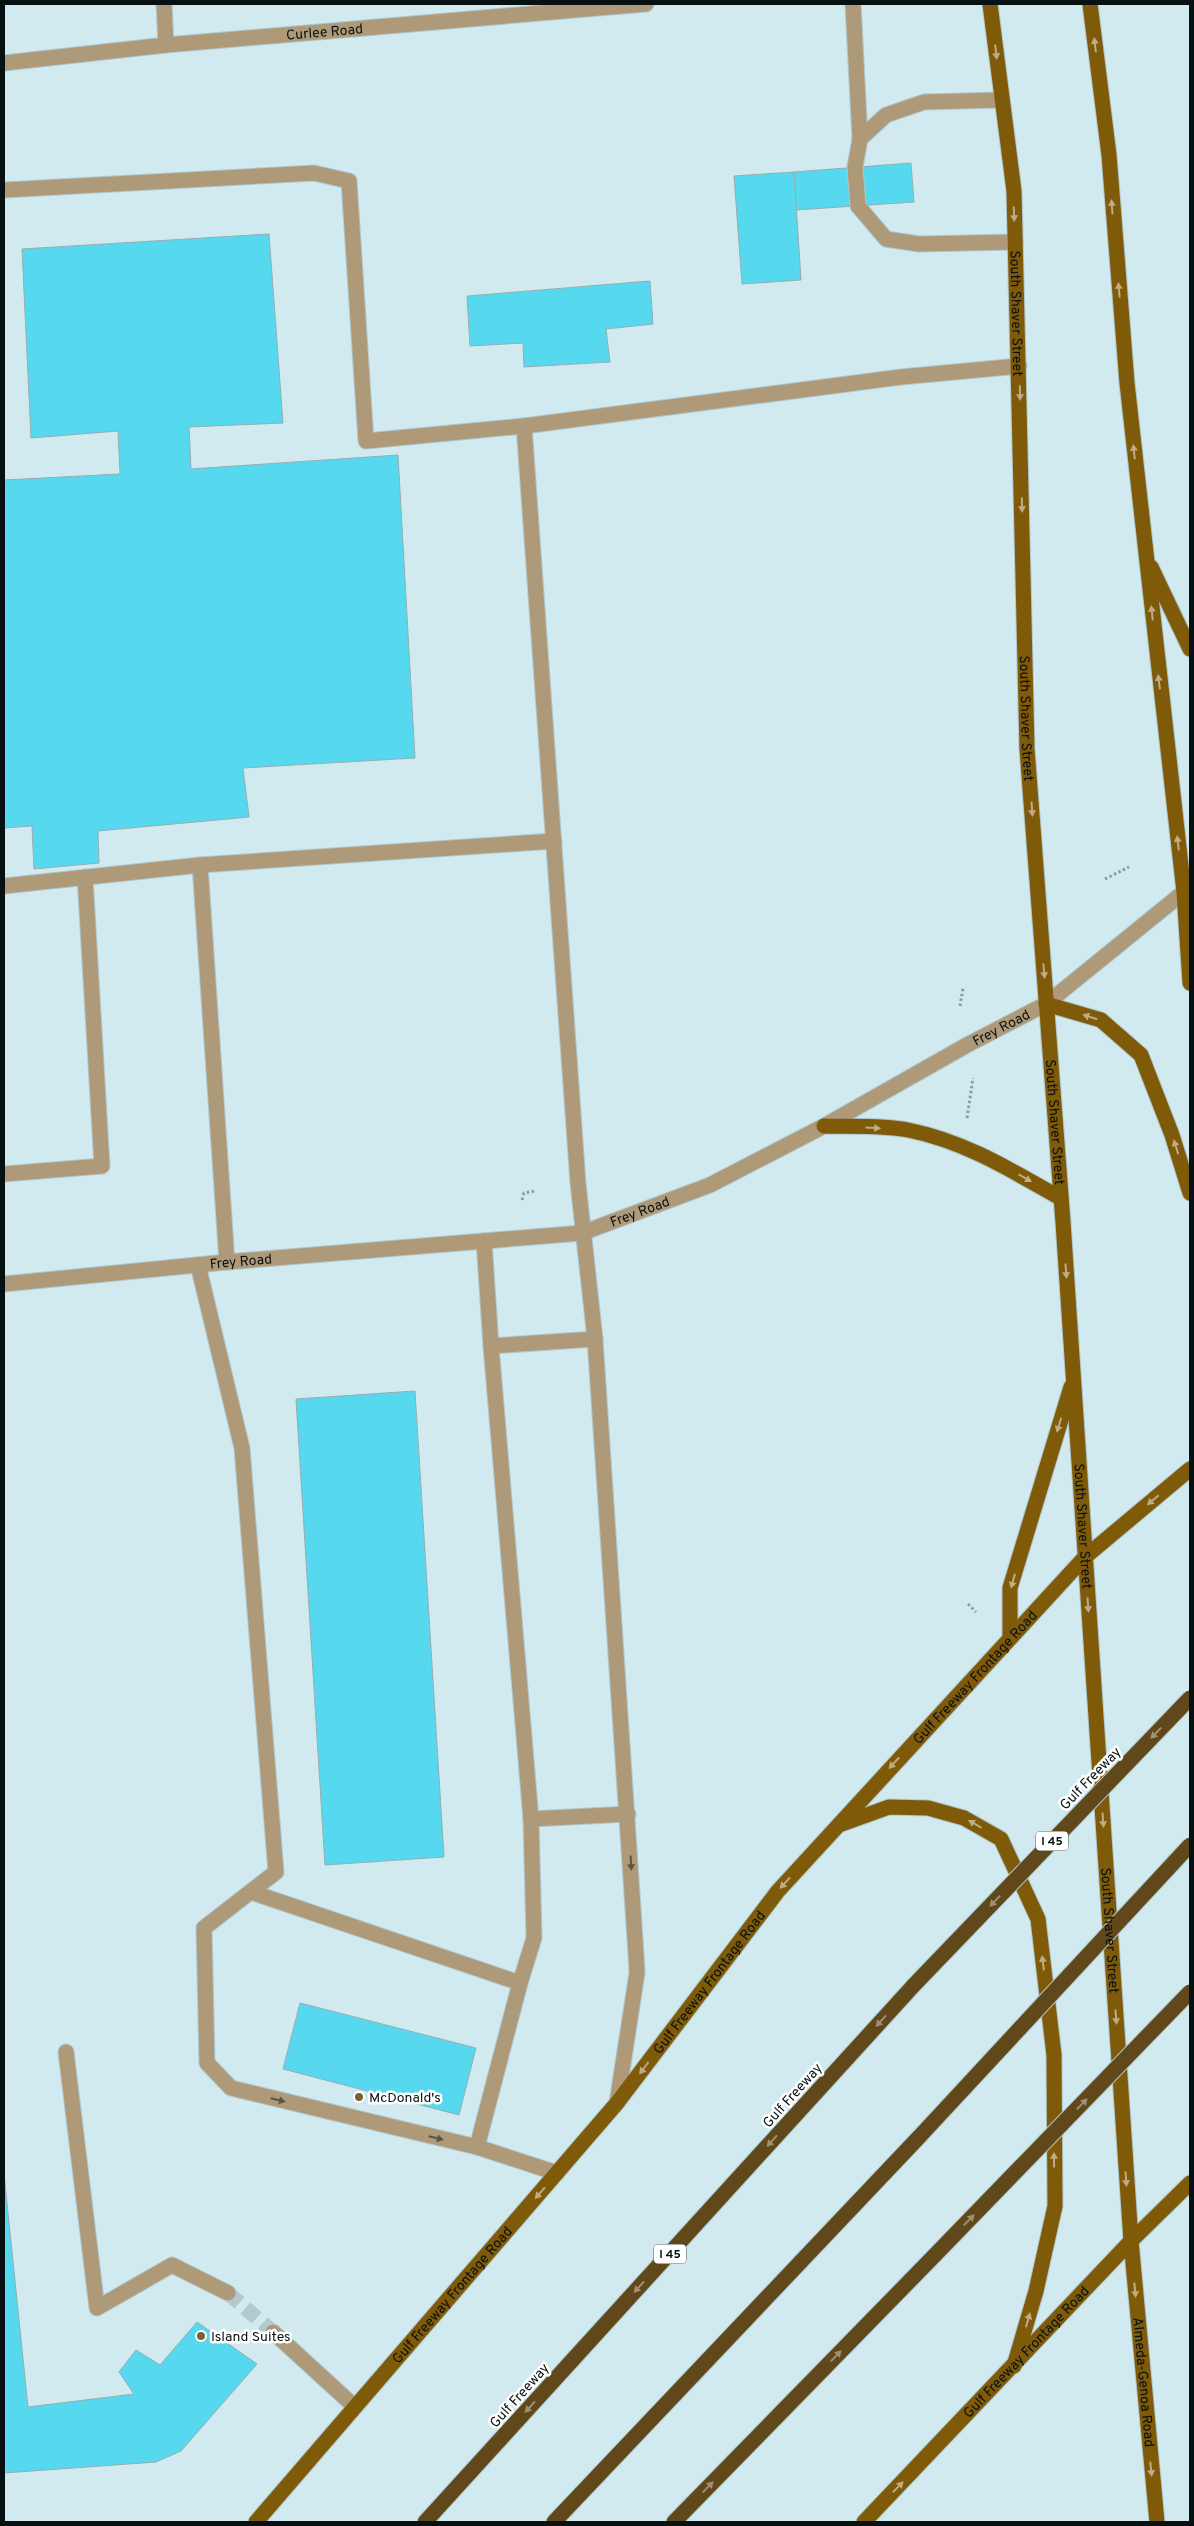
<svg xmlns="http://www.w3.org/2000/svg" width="1194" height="2526" viewBox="0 0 1194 2526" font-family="Overpass,sans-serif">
	<rect width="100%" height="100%" fill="#d0eaef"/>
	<g fill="#56d8ee" stroke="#95aeb3">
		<path d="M911,163L914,202L796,210L794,172Z"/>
		<path d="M794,172L801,280L742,284L734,176Z"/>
		<path d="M269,234L283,423L189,427L191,469L398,455L415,758L243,768L249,817L98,831L99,863L34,869L32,826L4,828V480L120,474L118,431L31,438L22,249Z"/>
		<path d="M650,281L653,324L606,329L610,362L524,367L523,343L470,346L467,296Z"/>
		<path d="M415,1391L444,1857L325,1865L296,1399Z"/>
		<path d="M300,2003L476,2048L459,2115L283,2069Z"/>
		<path d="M4,2174L28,2407L134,2394L119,2372L136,2350L160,2365L197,2322L257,2364L181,2451L156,2462L4,2473Z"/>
	</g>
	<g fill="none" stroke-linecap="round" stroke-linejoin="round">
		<path stroke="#b2c9ce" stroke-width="15" stroke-dasharray="15 8" stroke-linecap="butt" d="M228,2293L273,2332"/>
		<g stroke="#b0c7cc" stroke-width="17">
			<g id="minor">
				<path d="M164,4L166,45"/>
				<path d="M853,4L860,139"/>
				<path id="s1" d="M4,63L166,45L646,4"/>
				<path d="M1002,100L924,102L886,115L860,139L855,167L858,206L886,239L919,244L1015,242"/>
				<path d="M4,190L314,173L349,181L366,441L524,426"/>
				<path d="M4,886L200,865"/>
				<path d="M4,1174L102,1166L85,877"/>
				<path d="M484,1241L491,1346"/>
				<path d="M227,1262L200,865L554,841"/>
				<path d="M198,1265L242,1448L276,1872L204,1928L207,2063L231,2088L477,2147L557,2173"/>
				<path id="s2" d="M4,1284L227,1262L582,1233L710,1185L824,1126L967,1045L1046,1004L1190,887"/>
				<path d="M595,1339L491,1346L531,1819L628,1814"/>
				<path d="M251,1892L520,1983L477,2147"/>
				<path d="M520,1983L534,1938L531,1819"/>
				<path d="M66,2052L97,2308L172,2265L228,2293"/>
				<path d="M617,2103L637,1973L636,1954L595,1339L578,1183L524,426L901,377L1019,366"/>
				<path d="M273,2332L355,2407"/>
			</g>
		</g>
		<g stroke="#b0c7cc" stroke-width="17">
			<g id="major">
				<path id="s3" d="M990,4L1014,191L1027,749L1063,1222L1131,2241L1157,2522"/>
				<path d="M1090,4L1109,155L1127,383L1184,892L1190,983"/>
				<path d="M1151,567L1190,649"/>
				<path d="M1046,1004L1101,1020L1141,1055L1172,1135L1190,1193"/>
				<path d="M824,1126C851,1127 881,1125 908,1130C964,1141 1011,1170 1060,1198"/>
				<path d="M1010,1637V1588L1071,1387"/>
				<path d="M839,1825L889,1807L928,1808L964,1818L1001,1839L1038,1919L1054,2055L1055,2206L1036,2291L1014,2366"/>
				<path id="s4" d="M256,2522L617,2103L778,1891L1085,1557L1190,1469"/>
				<path id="s5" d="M864,2522L1131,2241L1190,2183"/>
			</g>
		</g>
		<g stroke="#b0c7cc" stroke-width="17">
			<g id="highway">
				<path d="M425,2522L914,1985"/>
				<path d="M554,2522L920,2136"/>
				<path d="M674,2522L935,2255"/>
			</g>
		</g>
		<g stroke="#8a9ea2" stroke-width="3" stroke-dasharray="2.5 2.5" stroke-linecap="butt">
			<path d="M1105,879L1129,867"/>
			<path d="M960,1006L963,988"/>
			<path d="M967,1118L973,1078"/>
			<path d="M522,1200L524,1193L535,1191"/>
			<path d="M968,1604L976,1612"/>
		</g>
		<use href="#minor" stroke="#ae9978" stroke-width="15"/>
		<use href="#major" stroke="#7f5a09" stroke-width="15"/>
		<use href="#highway" stroke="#61481b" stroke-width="15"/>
		<g stroke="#b0c7cc" stroke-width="17" stroke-linecap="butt">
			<g id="highway-bridge">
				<path d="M914,1985L1190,1698"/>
				<path d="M920,2136L1190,1845"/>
				<path d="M935,2255L1190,1992"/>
			</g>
		</g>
		<use href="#highway-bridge" stroke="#61481b" stroke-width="15"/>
	</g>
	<defs><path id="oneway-solid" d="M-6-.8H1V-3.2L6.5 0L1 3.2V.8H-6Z" transform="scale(1.25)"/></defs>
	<g fill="#bfac84">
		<use href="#oneway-solid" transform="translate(1095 45) rotate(-97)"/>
		<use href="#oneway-solid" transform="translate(996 52) rotate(83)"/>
		<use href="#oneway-solid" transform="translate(1112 207) rotate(-94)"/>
		<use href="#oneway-solid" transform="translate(1014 214) rotate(88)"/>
		<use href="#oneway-solid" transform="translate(1119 290) rotate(-95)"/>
		<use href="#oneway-solid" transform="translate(1020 393) rotate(89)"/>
		<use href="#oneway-solid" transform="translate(1134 452) rotate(-96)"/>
		<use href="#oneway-solid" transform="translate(1022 505) rotate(89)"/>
		<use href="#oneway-solid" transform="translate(1152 613) rotate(-96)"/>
		<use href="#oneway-solid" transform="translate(1159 682) rotate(-97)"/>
		<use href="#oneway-solid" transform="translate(1032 809) rotate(86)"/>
		<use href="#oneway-solid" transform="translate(1178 843) rotate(-97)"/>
		<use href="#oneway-solid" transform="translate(1044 971) rotate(85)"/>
		<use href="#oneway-solid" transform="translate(1090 1017) rotate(-163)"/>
		<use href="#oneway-solid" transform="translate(873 1128) rotate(3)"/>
		<use href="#oneway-solid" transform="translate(1176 1147) rotate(-107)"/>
		<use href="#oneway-solid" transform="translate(1025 1178) rotate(30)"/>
		<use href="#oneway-solid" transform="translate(1066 1271) rotate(86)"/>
		<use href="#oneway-solid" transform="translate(1059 1425) rotate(107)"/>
		<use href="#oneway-solid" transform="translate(1153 1500) rotate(140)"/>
		<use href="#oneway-solid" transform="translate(1013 1581) rotate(105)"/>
		<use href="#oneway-solid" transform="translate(1088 1605) rotate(86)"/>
		<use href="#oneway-solid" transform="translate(894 1763) rotate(133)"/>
		<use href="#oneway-solid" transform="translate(1103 1820) rotate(86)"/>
		<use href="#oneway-solid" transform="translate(975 1824) rotate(-150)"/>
		<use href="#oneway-solid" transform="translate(785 1883) rotate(132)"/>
		<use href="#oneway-solid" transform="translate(1043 1963) rotate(-97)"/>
		<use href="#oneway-solid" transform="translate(1116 2017) rotate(86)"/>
		<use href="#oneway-solid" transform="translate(644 2068) rotate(127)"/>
		<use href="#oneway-solid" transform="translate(1054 2160) rotate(-90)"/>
		<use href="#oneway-solid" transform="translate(1126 2179) rotate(86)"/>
		<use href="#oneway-solid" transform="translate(540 2193) rotate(131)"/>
		<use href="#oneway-solid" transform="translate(1135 2290) rotate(85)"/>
		<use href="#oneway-solid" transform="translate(1028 2320) rotate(-74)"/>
		<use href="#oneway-solid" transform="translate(1151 2469) rotate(84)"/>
		<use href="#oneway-solid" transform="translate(898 2487) rotate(-46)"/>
	</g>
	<g fill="#a09176">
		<use href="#oneway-solid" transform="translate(1156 1733) rotate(134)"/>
		<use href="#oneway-solid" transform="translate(995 1901) rotate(134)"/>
		<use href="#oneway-solid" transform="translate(881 2021) rotate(132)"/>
		<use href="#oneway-solid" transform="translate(1082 2104) rotate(-46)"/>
		<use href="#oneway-solid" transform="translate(772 2141) rotate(132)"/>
		<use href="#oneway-solid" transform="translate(969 2220) rotate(-46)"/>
		<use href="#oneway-solid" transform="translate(639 2287) rotate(132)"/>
		<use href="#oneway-solid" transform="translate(836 2356) rotate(-46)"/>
		<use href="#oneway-solid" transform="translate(530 2407) rotate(132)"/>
		<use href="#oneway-solid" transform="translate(708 2487) rotate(-46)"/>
	</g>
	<g fill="#5b5545">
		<use href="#oneway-solid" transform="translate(631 1863) rotate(87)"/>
		<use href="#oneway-solid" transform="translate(278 2100) rotate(13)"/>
		<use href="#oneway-solid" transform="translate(436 2138) rotate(13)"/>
	</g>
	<g fill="#7b6032" stroke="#fff" stroke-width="2">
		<circle cx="359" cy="2097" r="5"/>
		<circle cx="201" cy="2336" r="5"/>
	</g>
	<g text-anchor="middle" stroke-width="5" stroke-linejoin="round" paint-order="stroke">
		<g fill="#fff" stroke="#525859" stroke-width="1">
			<rect x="1036" y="1831.5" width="32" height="19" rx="4"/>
			<rect x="654" y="2244.5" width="32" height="19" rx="4"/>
		</g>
		<g font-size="12" font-weight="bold" fill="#081112">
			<text x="1052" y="1845">I 45</text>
			<text x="670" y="2258">I 45</text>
		</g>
		<g font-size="14" fill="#081112" stroke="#fff">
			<text dy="5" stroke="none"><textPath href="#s1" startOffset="322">Curlee Road</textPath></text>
			<text dy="5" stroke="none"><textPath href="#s3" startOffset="311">South Shaver Street</textPath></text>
			<text dy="5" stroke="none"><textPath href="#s3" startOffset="716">South Shaver Street</textPath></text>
			<text dy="5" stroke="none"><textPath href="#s2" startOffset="1048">Frey Road</textPath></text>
			<text dy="5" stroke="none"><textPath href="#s3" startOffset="1121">South Shaver Street</textPath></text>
			<text dy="5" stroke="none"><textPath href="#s2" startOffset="642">Frey Road</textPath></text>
			<text dy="5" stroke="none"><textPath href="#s2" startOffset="238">Frey Road</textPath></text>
			<text dy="5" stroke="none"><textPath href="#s3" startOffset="1526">South Shaver Street</textPath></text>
			<text dy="5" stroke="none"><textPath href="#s4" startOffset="1110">Gulf Freeway Frontage Road</textPath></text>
			<text transform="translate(1090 1778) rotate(-46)" y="5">Gulf Freeway</text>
			<text dy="5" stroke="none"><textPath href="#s3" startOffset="1931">South Shaver Street</textPath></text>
			<text dy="5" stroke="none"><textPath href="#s4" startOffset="705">Gulf Freeway Frontage Road</textPath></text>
			<text transform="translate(792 2095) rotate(-48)" y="5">Gulf Freeway</text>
			<text dy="5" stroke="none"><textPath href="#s4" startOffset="300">Gulf Freeway Frontage Road</textPath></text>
			<text dy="5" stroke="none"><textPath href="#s5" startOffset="235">Gulf Freeway Frontage Road</textPath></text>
			<text dy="5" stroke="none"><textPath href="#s3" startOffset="2384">Almeda-Genoa Road</textPath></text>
			<text transform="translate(519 2395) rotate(-48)" y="5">Gulf Freeway</text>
		</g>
		<g font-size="14" fill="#081112" stroke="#fff" text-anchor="start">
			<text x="369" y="2102">McDonald's</text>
			<text x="211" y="2341">Island Suites</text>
		</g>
	</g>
	<rect width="1194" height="2526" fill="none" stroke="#081112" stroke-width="10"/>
</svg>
